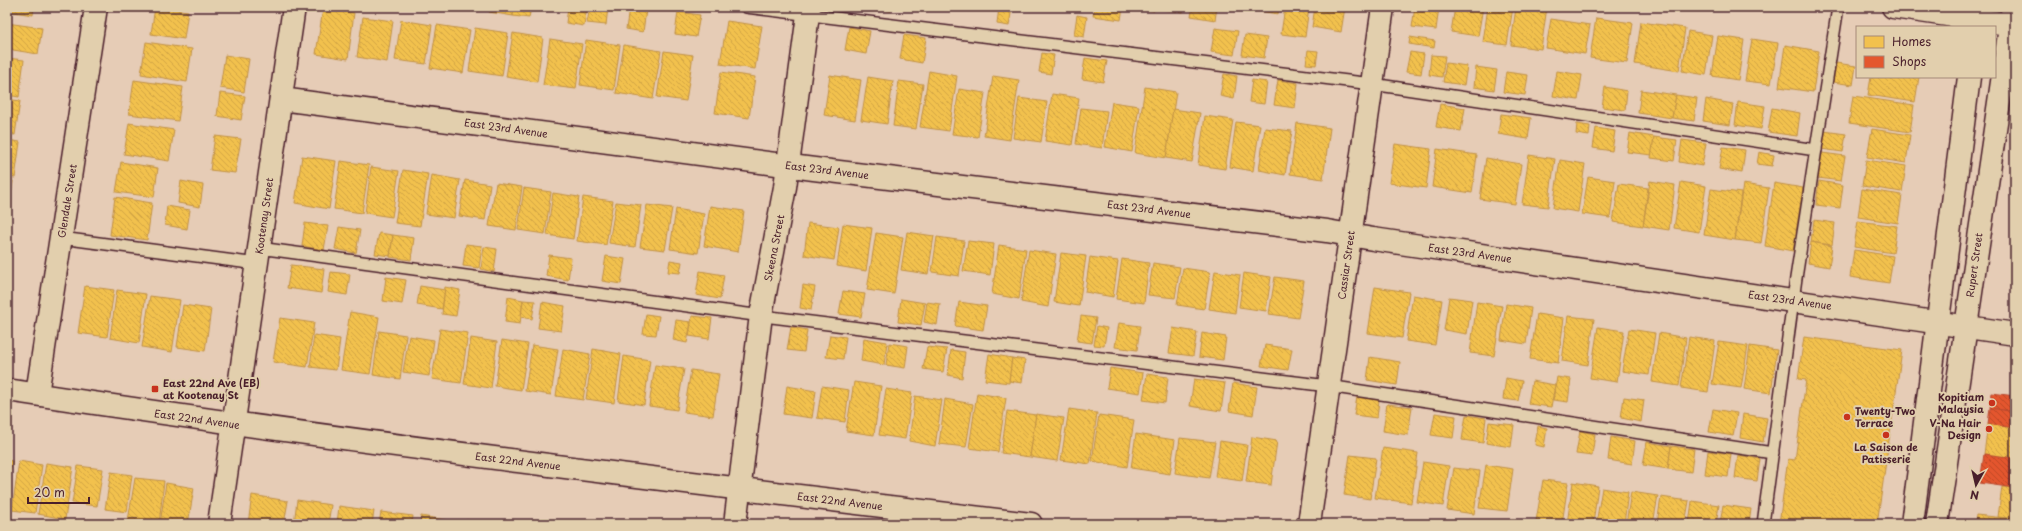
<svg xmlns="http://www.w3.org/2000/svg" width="2022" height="531" viewBox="0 0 2022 531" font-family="'Playpen Sans',sans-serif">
	<defs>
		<pattern id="homes-back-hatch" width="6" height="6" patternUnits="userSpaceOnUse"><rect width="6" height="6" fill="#f2c14e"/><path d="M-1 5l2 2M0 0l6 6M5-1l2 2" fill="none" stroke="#d1a544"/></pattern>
		<pattern id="shops-back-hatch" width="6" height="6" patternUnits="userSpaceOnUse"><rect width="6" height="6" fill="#e4572e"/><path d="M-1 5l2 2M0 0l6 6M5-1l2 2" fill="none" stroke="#bb4727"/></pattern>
	</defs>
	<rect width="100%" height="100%" fill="#e6ccb6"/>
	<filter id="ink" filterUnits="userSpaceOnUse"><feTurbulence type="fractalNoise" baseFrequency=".025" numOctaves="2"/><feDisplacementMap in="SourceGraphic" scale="8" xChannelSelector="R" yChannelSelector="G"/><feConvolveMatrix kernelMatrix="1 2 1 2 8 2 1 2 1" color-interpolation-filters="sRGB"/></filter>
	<g filter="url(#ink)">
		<g fill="url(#homes-back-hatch)" stroke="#c09044">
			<path d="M7,7H34L33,15L7,11Z"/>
			<path d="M155,7L188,11L184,39L151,34Z"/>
			<path d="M460,7H474V9Z"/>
			<path d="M490,7H514L513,16L489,12Z"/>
			<path d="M514,7H531L529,18L513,16Z"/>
			<path d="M568,7H587L584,26L566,23Z"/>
			<path d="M590,7H608L606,25L587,23Z"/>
			<path d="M874,7H891V11L874,9Z"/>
			<path d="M999,7H1012L1009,26L997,24Z"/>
			<path d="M1095,7H1123L1121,20L1093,16Z"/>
			<path d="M1127,7H1155L1154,11Z"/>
			<path d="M1159,7H1184L1183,12L1159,9Z"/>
			<path d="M1193,7H1217L1215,20L1191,16Z"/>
			<path d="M1254,7H1279L1278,14L1253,10Z"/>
			<path d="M1285,7H1309L1305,37L1281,34Z"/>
			<path d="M1315,7H1345L1341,32L1312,27Z"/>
			<path d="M1415,7H1439L1436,30L1412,27Z"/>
			<path d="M1455,7H1483L1478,36L1451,32Z"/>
			<path d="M1488,7H1513L1507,45L1483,42Z"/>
			<path d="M1516,7H1547L1541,49L1511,45Z"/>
			<path d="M629,8L646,10L643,32L626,29Z"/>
			<path d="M323,9L354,13L348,59L316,54Z"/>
			<path d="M678,12L700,15L696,37L675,34Z"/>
			<path d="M1077,15L1087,17L1084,37L1074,35Z"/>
			<path d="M363,17L393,21L387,62L357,57Z"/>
			<path d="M1596,18L1633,23L1627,63L1590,58Z"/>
			<path d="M1551,19L1590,25L1585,54L1546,48Z"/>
			<path d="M401,20L432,25L426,64L395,60Z"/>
			<path d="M727,21L762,26L755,69L720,64Z"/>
			<path d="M1641,22L1685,28L1679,71L1635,64Z"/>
			<path d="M7,23L42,28L38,54L7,49Z"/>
			<path d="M437,25L470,30L463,73L430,68Z"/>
			<path d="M849,27L870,31L866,54L845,50Z"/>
			<path d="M475,28L508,33L502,76L469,71Z"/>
			<path d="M1215,28L1238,31L1234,55L1211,52Z"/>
			<path d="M1688,31L1712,35L1706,75L1682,71Z"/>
			<path d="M513,33L543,38L537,82L506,77Z"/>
			<path d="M904,35L926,38L922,63L900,59Z"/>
			<path d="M1245,35L1267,38L1264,58L1242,55Z"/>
			<path d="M1718,36L1744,40L1738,80L1712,76Z"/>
			<path d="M1410,37L1435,41L1434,48L1409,44Z"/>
			<path d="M550,39L582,44L576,89L543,85Z"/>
			<path d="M1752,39L1778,43L1771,84L1745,81Z"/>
			<path d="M586,40L620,45L614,90L580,85Z"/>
			<path d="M146,42L192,49L187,82L141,74Z"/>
			<path d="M624,45L661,51L653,99L616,93Z"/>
			<path d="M1785,45L1819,51L1813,92L1779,87Z"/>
			<path d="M1308,50L1318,51L1316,65L1306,64Z"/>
			<path d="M664,51L693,55L686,101L657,97Z"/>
			<path d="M1410,52L1424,54L1421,74L1406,72Z"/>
			<path d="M1042,53L1054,55L1051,74L1039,72Z"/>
			<path d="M225,55L249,59L244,92L220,88Z"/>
			<path d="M1431,55L1445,56L1442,77L1429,75Z"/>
			<path d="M7,58L24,60L19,97L7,95Z"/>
			<path d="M1085,58L1107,61L1103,82L1082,79Z"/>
			<path d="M1446,63L1467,66L1464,85L1443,82Z"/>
			<path d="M1836,63L1856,66L1853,85L1833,82Z"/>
			<path d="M1476,67L1497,70L1494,90L1474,87Z"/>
			<path d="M929,71L957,76L949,131L920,127Z"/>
			<path d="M1557,71L1582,75L1578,100L1553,96Z"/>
			<path d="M721,72L755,77L749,118L715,113Z"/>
			<path d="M1506,72L1528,75L1525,95L1503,92Z"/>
			<path d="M1224,74L1237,76L1234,99L1220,96Z"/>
			<path d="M830,75L861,80L855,120L824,115Z"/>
			<path d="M993,76L1019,80L1010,140L984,136Z"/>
			<path d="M868,77L893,81L887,124L861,120Z"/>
			<path d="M1871,77H1919L1915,102L1868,95Z"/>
			<path d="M134,80L183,87L178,121L129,114Z"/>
			<path d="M1252,80L1267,82L1264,104L1249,102Z"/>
			<path d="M1278,80L1298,83L1295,108L1274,105Z"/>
			<path d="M899,81L923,84L916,129L893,126Z"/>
			<path d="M1145,87L1176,92L1166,158L1135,153Z"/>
			<path d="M1605,87L1627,91L1625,110L1602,107Z"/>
			<path d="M959,89L985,93L978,137L952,134Z"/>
			<path d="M1641,90L1676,95L1672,118L1638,113Z"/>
			<path d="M220,93L245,96L241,120L217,116Z"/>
			<path d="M1052,94L1079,98L1072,145L1045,141Z"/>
			<path d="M1676,95L1697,98L1694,121L1672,118Z"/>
			<path d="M1853,96L1914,105L1910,132L1849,123Z"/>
			<path d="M1019,98L1047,102L1041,142L1013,138Z"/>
			<path d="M7,99L20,101L15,135L7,134Z"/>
			<path d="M1706,99L1733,104L1730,125L1703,121Z"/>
			<path d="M1112,102L1139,106L1132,152L1105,147Z"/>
			<path d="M1738,102L1765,106L1761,129L1735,125Z"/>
			<path d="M1440,104L1465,108L1461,131L1436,127Z"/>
			<path d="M1081,108L1107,111L1102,148L1076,144Z"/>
			<path d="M1772,108L1800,113L1797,136L1768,132Z"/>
			<path d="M1173,109L1200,113L1192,162L1166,158Z"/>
			<path d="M1501,114L1531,118L1528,139L1498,134Z"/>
			<path d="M1205,116L1233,120L1225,169L1198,165Z"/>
			<path d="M1236,122L1260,125L1253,171L1230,167Z"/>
			<path d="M129,123L174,130L169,161L124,154Z"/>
			<path d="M1297,123L1330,128L1323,179L1290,174Z"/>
			<path d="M1577,124L1590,126L1589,136L1576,134Z"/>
			<path d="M1265,128L1292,131L1285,175L1259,170Z"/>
			<path d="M1596,128L1615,131L1612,151L1593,148Z"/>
			<path d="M1872,129L1910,135L1906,163L1867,157Z"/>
			<path d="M1824,131L1846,134L1843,152L1821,149Z"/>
			<path d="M1630,133L1654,137L1652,155L1627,152Z"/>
			<path d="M215,136L241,139L235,173L210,170Z"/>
			<path d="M1654,137L1677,140L1674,161L1651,158Z"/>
			<path d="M7,140L20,142L15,178L7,177Z"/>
			<path d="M1682,140L1706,143L1702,166L1679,162Z"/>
			<path d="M1395,144L1431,149L1426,188L1389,183Z"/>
			<path d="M1723,147L1745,150L1742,173L1719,169Z"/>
			<path d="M1437,149L1477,155L1472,193L1432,187Z"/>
			<path d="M1759,152L1774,155L1772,166L1757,164Z"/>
			<path d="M1822,153L1845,156L1841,181L1818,178Z"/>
			<path d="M1529,155L1555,159L1548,207L1522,204Z"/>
			<path d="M302,156L336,161L329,209L295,203Z"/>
			<path d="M1486,158L1521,164L1515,204L1480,199Z"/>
			<path d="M1560,160L1585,164L1578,212L1553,208Z"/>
			<path d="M1866,160L1906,166L1902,192L1862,186Z"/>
			<path d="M341,161L369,165L362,213L334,209Z"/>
			<path d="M121,162L158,168L154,197L116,192Z"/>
			<path d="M371,167L399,171L392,217L365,213Z"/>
			<path d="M403,170L428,174L420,226L395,223Z"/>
			<path d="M432,175L460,180L454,218L426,214Z"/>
			<path d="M1588,177L1615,181L1610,218L1582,214Z"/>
			<path d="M7,180L13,181L8,217H7Z"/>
			<path d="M465,180L490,184L485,220L459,216Z"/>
			<path d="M181,181L203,185L200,207L178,203Z"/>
			<path d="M1650,181L1675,185L1669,230L1643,226Z"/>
			<path d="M1819,181L1843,185L1840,208L1816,205Z"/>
			<path d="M1681,182L1706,186L1699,232L1674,228Z"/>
			<path d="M496,183L522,187L516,230L489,226Z"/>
			<path d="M1774,183L1803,188L1793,251L1765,246Z"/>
			<path d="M1619,184L1648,188L1643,226L1613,222Z"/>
			<path d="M1743,184L1769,188L1761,243L1735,240Z"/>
			<path d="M524,188L551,192L545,234L518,230Z"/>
			<path d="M1711,189L1741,193L1735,240L1704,235Z"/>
			<path d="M1862,189L1902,195L1898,223L1858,217Z"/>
			<path d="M553,193L579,197L573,239L547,235Z"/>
			<path d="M115,197L152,203L147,240L110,235Z"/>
			<path d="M583,197L613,201L606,245L577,241Z"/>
			<path d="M616,202L641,205L635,247L609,243Z"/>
			<path d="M647,205L672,208L665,250L640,247Z"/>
			<path d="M167,206L190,210L187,229L165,225Z"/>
			<path d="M710,206L744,211L738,252L704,246Z"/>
			<path d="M676,209L704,214L698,253L670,249Z"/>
			<path d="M1814,220L1835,223L1832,245L1811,242Z"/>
			<path d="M1858,221L1897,226L1893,253L1854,247Z"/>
			<path d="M305,223L328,226L324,250L302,246Z"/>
			<path d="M808,223L839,227L834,260L804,255Z"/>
			<path d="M843,224L872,228L866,271L837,266Z"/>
			<path d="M339,227L360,230L356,253L335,249Z"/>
			<path d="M907,232L934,236L928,274L901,270Z"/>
			<path d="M379,233L393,235L390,256L375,254Z"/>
			<path d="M876,233L903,237L894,294L867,290Z"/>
			<path d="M393,235L414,238L411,260L390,257Z"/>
			<path d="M937,237L964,241L959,276L932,272Z"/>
			<path d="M968,241L994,244L990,275L963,271Z"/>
			<path d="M1811,242L1832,246L1829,267L1808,263Z"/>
			<path d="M466,244L482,246L479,268L463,266Z"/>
			<path d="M999,245L1026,249L1019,299L992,294Z"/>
			<path d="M484,247L497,249L494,272L481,269Z"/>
			<path d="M1029,250L1056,254L1048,307L1021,302Z"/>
			<path d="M1854,250L1893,256L1889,283L1850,277Z"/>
			<path d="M1061,253L1086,256L1079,306L1054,302Z"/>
			<path d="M549,255L571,258L568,280L546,276Z"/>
			<path d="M606,256L625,259L621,284L602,281Z"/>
			<path d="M1090,257L1118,261L1113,297L1085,292Z"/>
			<path d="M1122,259L1149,263L1144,303L1116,299Z"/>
			<path d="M670,260L682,262L680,273L668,272Z"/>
			<path d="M1153,263L1180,267L1175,298L1148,295Z"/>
			<path d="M291,265L324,269L321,293L287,288Z"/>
			<path d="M1183,268L1210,272L1204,309L1177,305Z"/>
			<path d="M700,271L724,275L720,299L696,295Z"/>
			<path d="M1215,271L1240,275L1235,313L1209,309Z"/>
			<path d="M331,272L350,274L347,295L328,292Z"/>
			<path d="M1244,273L1271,277L1266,311L1239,307Z"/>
			<path d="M386,277L406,280L402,304L383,301Z"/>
			<path d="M1275,277L1304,281L1298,318L1269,314Z"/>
			<path d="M803,285L815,287L811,310L800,308Z"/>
			<path d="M85,286L114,290L107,337L78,333Z"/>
			<path d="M420,286L445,290L442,309L417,305Z"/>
			<path d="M445,287L460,290L456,316L442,314Z"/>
			<path d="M1375,287L1409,292L1402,338L1368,333Z"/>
			<path d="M117,290L146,294L139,343L110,338Z"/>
			<path d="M843,291L865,294L861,317L839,314Z"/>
			<path d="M1413,295L1442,300L1435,345L1406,341Z"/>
			<path d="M150,296L180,300L172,352L142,347Z"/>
			<path d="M508,297L523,300L520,324L505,322Z"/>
			<path d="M1449,297L1472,300L1467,334L1444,330Z"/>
			<path d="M901,299L925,303L921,325L898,322Z"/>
			<path d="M523,300L535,301L532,319L521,317Z"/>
			<path d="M542,302L565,306L561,331L538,328Z"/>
			<path d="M927,302L940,304L937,325L924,322Z"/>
			<path d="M959,302L987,306L983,330L955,326Z"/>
			<path d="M1477,302L1502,306L1494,356L1470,353Z"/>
			<path d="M1506,304L1531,308L1526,344L1501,340Z"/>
			<path d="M183,305L211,309L205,351L177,347Z"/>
			<path d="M350,312L379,317L370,374L341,370Z"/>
			<path d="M646,314L659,316L656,335L643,334Z"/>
			<path d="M1537,314L1564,318L1558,363L1530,359Z"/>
			<path d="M692,316L712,318L709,339L689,336Z"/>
			<path d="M1081,316L1096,318L1092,343L1077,341Z"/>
			<path d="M1568,316L1594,319L1588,365L1562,361Z"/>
			<path d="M280,318L314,323L307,367L273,362Z"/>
			<path d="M676,320L691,322L687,343L673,340Z"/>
			<path d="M1119,323L1140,326L1137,350L1115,347Z"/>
			<path d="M1097,326L1107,328L1104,346L1094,345Z"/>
			<path d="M791,327L807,330L804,352L787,350Z"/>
			<path d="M1598,327L1624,331L1617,382L1590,378Z"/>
			<path d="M1173,328L1197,332L1193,356L1169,353Z"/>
			<path d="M440,329L468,333L461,383L432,379Z"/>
			<path d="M1629,329L1655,333L1649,375L1622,371Z"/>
			<path d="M379,331L406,335L400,379L373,375Z"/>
			<path d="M1202,333L1226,337L1223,360L1199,357Z"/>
			<path d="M1659,333L1686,338L1679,386L1652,382Z"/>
			<path d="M314,335L340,339L336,370L310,367Z"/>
			<path d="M830,335L846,337L843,359L826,357Z"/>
			<path d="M409,336L434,340L429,376L403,372Z"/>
			<path d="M1689,337L1715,341L1708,392L1681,388Z"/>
			<path d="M1804,337L1902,350L1877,524H1779L1788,459L1795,460L1806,380L1798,379Z"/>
			<path d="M471,338L497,342L491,388L464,384Z"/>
			<path d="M864,338L887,342L884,365L861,361Z"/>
			<path d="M502,340L528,344L521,390L495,386Z"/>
			<path d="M1719,342L1748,346L1741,388L1712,384Z"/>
			<path d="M889,343L908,346L905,368L886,365Z"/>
			<path d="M532,345L558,349L551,395L525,391Z"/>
			<path d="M1265,345L1292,349L1288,370L1261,366Z"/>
			<path d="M1750,346L1777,350L1771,393L1744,389Z"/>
			<path d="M927,347L947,349L943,372L923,369Z"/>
			<path d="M563,349L590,354L583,400L556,396Z"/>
			<path d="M593,349L621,354L614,403L586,399Z"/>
			<path d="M951,350L965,352L962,378L948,375Z"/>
			<path d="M989,354L1012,358L1009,383L985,380Z"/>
			<path d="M624,356L650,360L644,405L618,401Z"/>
			<path d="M1370,357L1400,362L1397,385L1367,380Z"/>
			<path d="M1012,358L1025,360L1022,383L1009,381Z"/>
			<path d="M655,365L684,369L677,410L649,406Z"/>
			<path d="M1110,368L1143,373L1140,393L1107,388Z"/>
			<path d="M691,370L719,374L713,416L684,412Z"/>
			<path d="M1147,374L1168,377L1165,403L1143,400Z"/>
			<path d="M1557,377L1571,379L1568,402L1553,400Z"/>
			<path d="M1506,378L1522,381L1518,401L1503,399Z"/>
			<path d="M1194,379L1225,383L1221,411L1190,406Z"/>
			<path d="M1532,381L1555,385L1551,407L1528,404Z"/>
			<path d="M854,382L881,386L874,435L846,431Z"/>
			<path d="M1233,383L1257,387L1253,415L1229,411Z"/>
			<path d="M787,386L816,391L812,418L783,414Z"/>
			<path d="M822,386L849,390L845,422L817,418Z"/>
			<path d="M886,389L912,393L905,439L879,435Z"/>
			<path d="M977,393L1006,398L998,452L969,448Z"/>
			<path d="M915,396L942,400L935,446L909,441Z"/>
			<path d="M1357,397L1379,400L1377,418L1354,415Z"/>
			<path d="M1624,397L1644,400L1641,422L1621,418Z"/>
			<path d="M945,399L973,404L966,447L939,444Z"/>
			<path d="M1387,404L1412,407L1408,435L1383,431Z"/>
			<path d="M1069,409L1097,413L1090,464L1061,460Z"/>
			<path d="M1713,409L1737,413L1733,436L1709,432Z"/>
			<path d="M1007,411L1036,415L1030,457L1001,453Z"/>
			<path d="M1435,413L1456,416L1453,438L1431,435Z"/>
			<path d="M1036,414L1064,418L1057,461L1030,457Z"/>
			<path d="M1743,414L1767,418L1763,442L1740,438Z"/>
			<path d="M1099,415L1134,420L1127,467L1092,461Z"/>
			<path d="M1466,415L1486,418L1483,443L1462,440Z"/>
			<path d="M1489,422L1514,425L1511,447L1486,443Z"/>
			<path d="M1988,424L2015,428V458L1984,454Z"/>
			<path d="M1538,426L1547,428L1544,447L1535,445Z"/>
			<path d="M1580,431L1595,434L1592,456L1576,454Z"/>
			<path d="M1136,434L1175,440L1170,474L1131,468Z"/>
			<path d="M1252,437L1277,441L1271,485L1246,482Z"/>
			<path d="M1611,437L1635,441L1632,464L1608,460Z"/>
			<path d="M1180,438L1215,442L1209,478L1175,473Z"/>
			<path d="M1220,441L1247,445L1242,481L1215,477Z"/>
			<path d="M1647,442L1671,446L1668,469L1643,465Z"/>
			<path d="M1671,446L1694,449L1691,472L1668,469Z"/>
			<path d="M1383,448L1418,453L1411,503L1375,498Z"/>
			<path d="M1708,451L1731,454L1728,477L1705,474Z"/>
			<path d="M1350,455L1376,458L1370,499L1344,495Z"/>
			<path d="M1738,455L1760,459L1757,481L1735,478Z"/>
			<path d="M7,460L12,461L7,493Z"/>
			<path d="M19,461L42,465L35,513L12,510Z"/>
			<path d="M1423,462L1449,466L1443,506L1417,502Z"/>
			<path d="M46,463L73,467L65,519L38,514Z"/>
			<path d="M1486,465L1513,469L1507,511L1479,508Z"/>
			<path d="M78,466L103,469L97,506L72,503Z"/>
			<path d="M1454,468L1480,471L1474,514L1447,510Z"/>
			<path d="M111,472L132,475L127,512L105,509Z"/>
			<path d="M135,478L164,481L159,524L128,521Z"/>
			<path d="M1543,480L1568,483L1562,524L1536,521Z"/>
			<path d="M1573,482L1598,486L1593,524H1567Z"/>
			<path d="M166,483L194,488L188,524H160Z"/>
			<path d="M2002,487L2015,488V519L1998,517Z"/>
			<path d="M1602,488L1628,492L1624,524H1596Z"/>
			<path d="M1631,492L1658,496L1653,524H1626Z"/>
			<path d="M252,495L288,501L284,524H248Z"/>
			<path d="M1661,497L1689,501L1685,524H1657Z"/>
			<path d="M297,500L331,505L328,524H294Z"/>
			<path d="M1692,501L1719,505L1716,524H1689Z"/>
			<path d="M1723,505L1751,509L1749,524H1720Z"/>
			<path d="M339,506L374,511L372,524H337Z"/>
			<path d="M381,512L413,516L412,524H379Z"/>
			<path d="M1976,515L2015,519V524H1975Z"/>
			<path d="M421,516L457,522V524H420Z"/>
			<path d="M466,520L491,524H465Z"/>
		</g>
		<g fill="url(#shops-back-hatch)" stroke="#b6462d">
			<path d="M1992,393L2015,396V412L1990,408Z"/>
			<path d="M1990,408L2015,412V428L1988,424Z"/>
			<path d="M1984,454L2015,458V488L1980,483Z"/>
		</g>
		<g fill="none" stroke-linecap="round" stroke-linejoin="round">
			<g stroke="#4a1f2b" stroke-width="14">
				<g id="lane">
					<path d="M746,7L1372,84L1816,150"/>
					<path d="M61,238L257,264"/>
					<path d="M259,248L747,314L1328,386L1773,453"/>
					<path d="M1763,524L1796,278L1838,7"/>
				</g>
			</g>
			<g stroke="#4a1f2b" stroke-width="25">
				<g id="street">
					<path d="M1893,7L2015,25"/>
					<path d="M281,99L814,169L1327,231L1373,239L2015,334"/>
					<path d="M37,394L96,7"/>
					<path d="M219,524L294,7"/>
					<path d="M735,524L761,315L785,187L809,7"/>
					<path d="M1309,524L1383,7"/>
				</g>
			</g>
			<g stroke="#4a1f2b" stroke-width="25">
				<g id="secondary">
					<path d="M1976,27L1978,7"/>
					<path d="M7,390C347,442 689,483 1031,524"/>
					<path d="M1912,524L1969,77"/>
					<path d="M1937,524L2013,7"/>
				</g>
			</g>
			<use href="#lane" stroke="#e2cfad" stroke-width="11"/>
			<use href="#street" stroke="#e2cfad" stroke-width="22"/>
			<use href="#secondary" stroke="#e2cfad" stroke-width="22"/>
		</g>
	</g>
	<g fill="#c8321e" stroke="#e2cfad" stroke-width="1.5">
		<rect x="151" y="385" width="8" height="8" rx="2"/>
		<circle cx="1992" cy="403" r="4"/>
		<circle cx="1847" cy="417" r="4"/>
		<circle cx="1989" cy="429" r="4"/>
		<circle cx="1886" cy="435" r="4"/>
	</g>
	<g text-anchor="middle" stroke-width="4" stroke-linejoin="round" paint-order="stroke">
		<g font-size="10" fill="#4a1f2b" stroke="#e2cfad">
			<text transform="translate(506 128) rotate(8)" y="4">East 23rd Avenue</text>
			<text transform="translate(827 170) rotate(7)" y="4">East 23rd Avenue</text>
			<text transform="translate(67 201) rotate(-81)" y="4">Glendale Street</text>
			<text transform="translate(1149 209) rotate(7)" y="4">East 23rd Avenue</text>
			<text transform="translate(264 216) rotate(-82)" y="4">Kootenay Street</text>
			<text transform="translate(774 248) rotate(-79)" y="4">Skeena Street</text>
			<text transform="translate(1470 253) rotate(8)" y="4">East 23rd Avenue</text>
			<text transform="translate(1346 265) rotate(-82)" y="4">Cassiar Street</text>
			<text transform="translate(1974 265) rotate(-82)" y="4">Rupert Street</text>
			<text transform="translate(1790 300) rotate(8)" y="4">East 23rd Avenue</text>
			<text transform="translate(197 419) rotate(8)" y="4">East 22nd Avenue</text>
			<text transform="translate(518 461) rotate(7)" y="4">East 22nd Avenue</text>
			<text transform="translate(840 501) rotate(7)" y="4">East 22nd Avenue</text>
		</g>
		<g font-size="10" font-weight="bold" fill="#4a1f2b" stroke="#e2cfad" text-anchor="start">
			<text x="163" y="387">East 22nd Ave (EB)<tspan x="163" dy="12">at Kootenay St</tspan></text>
			<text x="1984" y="401" text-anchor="end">Kopitiam<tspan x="1984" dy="12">Malaysia</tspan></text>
			<text x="1855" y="415">Twenty-Two<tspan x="1855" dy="12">Terrace</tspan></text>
			<text x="1981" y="427" text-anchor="end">V-Na Hair<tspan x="1981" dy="12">Design</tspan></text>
			<text x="1886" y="451" text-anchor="middle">La Saison de<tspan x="1886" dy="12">Patisserie</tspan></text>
		</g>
	</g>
	<rect width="2022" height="531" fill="none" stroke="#e2cfad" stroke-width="24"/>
	<rect x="12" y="12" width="1998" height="507" fill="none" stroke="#4a1f2b" stroke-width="1.5" filter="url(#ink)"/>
	<rect x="1856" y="26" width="140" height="52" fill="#e2cfad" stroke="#a58979"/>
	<rect x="1864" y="36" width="20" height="12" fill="#f2c14e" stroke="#a58979"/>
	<text x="1892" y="46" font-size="12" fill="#4a1f2b">Homes</text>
	<rect x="1864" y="56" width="20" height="12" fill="#e4572e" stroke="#a58979"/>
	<text x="1892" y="66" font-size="12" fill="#4a1f2b">Shops</text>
	<g transform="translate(1976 485) rotate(188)" stroke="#e2cfad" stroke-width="3" paint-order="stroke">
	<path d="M0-3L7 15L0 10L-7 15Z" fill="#4a1f2b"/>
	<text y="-6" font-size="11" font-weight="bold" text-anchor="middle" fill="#4a1f2b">N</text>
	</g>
	<path d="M28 497v6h61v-6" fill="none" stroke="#4a1f2b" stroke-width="2"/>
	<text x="34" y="497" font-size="12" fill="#4a1f2b" stroke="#e2cfad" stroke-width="3" paint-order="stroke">20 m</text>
</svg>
